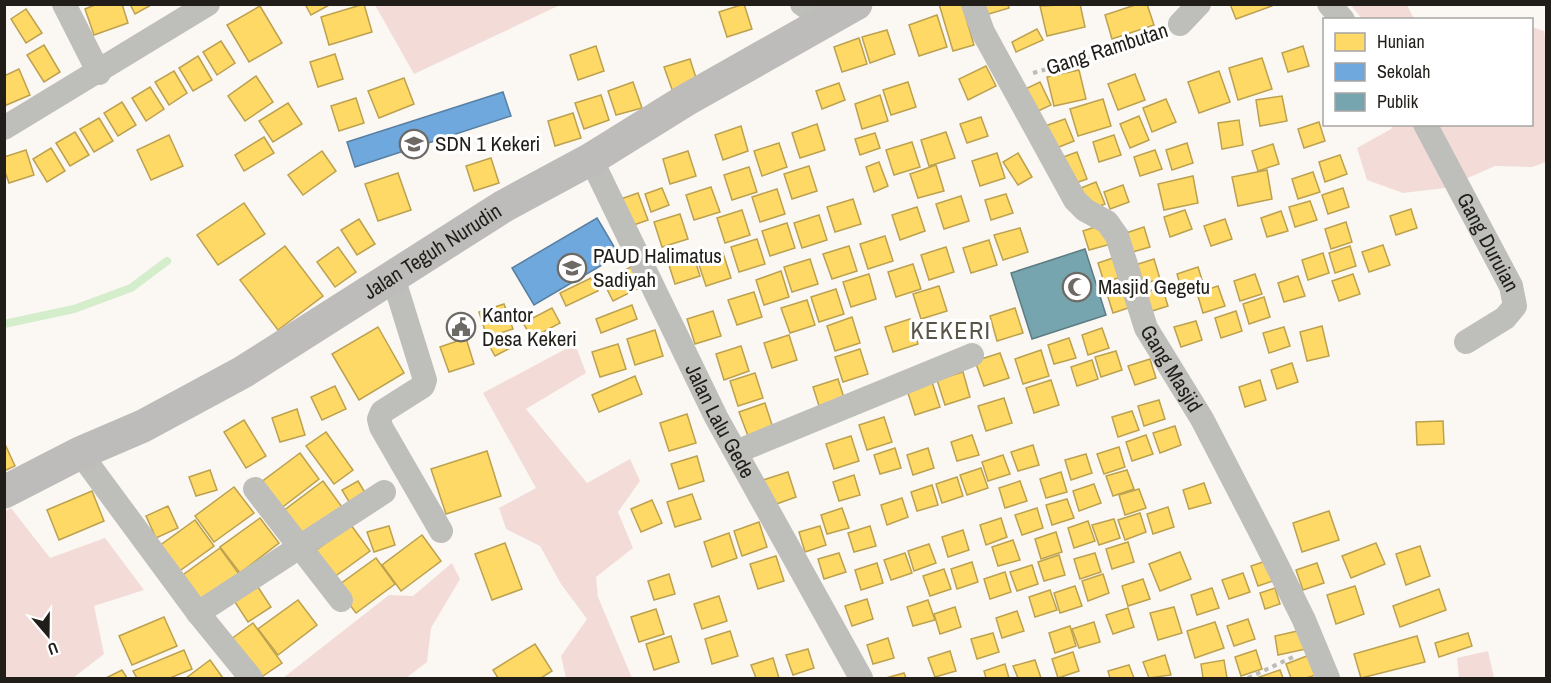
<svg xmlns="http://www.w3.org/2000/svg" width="1551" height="683" viewBox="0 0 1551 683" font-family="'Archivo Narrow',sans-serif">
	<rect width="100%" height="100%" fill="#fbf8f4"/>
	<g fill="#f3dbd7">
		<path d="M375,5H560L414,74Z"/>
		<path d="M1351,5H1407L1414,19H1362Z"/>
		<path d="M1532,27L1544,31L1546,44V162L1532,167L1495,166L1445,188L1403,193L1367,180L1357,148L1391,129L1393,125L1532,124Z"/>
		<path d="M575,344L586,373L526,409L587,483L630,459L640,481L618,512L633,548L596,577L598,597L632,678H566L561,656L587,619L561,584L540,546L506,529L499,508L536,488L483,393Z"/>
		<path d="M11,508L50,558L105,538L144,590L94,606L104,654L73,678H5L4,512Z"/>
		<path d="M452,563L460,579L431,628L427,662L406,678H283L389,595L413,596Z"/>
		<path d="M1488,651L1494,678H1459L1457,658Z"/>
	</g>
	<g fill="#ffd966" stroke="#bca14f" stroke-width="1.5">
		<path d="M97,4H122L128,23L94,35L85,9Z"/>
		<path d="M130,4H153L135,14Z"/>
		<path d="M305,4H331L311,15Z"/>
		<path d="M364,4L372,32L329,45L321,17Z"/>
		<path d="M744,4L752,29L727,37L719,12Z"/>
		<path d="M939,4H962L974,45L953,51Z"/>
		<path d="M980,4H1008L1009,8L982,16Z"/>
		<path d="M1080,4L1085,27L1047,36L1040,6Z"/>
		<path d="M1138,4H1147L1154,25L1112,39L1105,15Z"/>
		<path d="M1230,4H1272V6L1236,19Z"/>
		<path d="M260,6L282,43L249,62L227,25Z"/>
		<path d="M26,9L42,33L26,43L11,19Z"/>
		<path d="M937,15L947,47L919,56L909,25Z"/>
		<path d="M1037,29L1043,40L1016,52L1012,42Z"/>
		<path d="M887,30L895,54L870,63L862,37Z"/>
		<path d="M859,38L867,64L842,72L834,47Z"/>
		<path d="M221,41L235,63L217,75L203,52Z"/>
		<path d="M44,45L60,72L44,82L27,55Z"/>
		<path d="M596,46L604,71L578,80L570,55Z"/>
		<path d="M1303,46L1309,66L1288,72L1282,53Z"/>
		<path d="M335,54L343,79L318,87L310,62Z"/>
		<path d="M198,56L212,80L193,91L179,68Z"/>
		<path d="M1262,58L1272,89L1238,100L1229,68Z"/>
		<path d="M690,59L698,84L673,92L664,67Z"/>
		<path d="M986,66L996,86L968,100L959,79Z"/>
		<path d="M19,69L30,95L4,106V76Z"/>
		<path d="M1079,70L1086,99L1054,106L1047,77Z"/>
		<path d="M174,71L187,93L169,105L155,82Z"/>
		<path d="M1219,71L1230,102L1199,113L1188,82Z"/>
		<path d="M1135,74L1145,100L1118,110L1108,84Z"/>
		<path d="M256,76L273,102L245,121L228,96Z"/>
		<path d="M404,78L414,104L379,118L368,91Z"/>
		<path d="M633,82L642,108L616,115L608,91Z"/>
		<path d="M908,82L916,107L891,115L883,90Z"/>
		<path d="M1040,82L1051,105L1030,115L1019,92Z"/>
		<path d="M839,83L845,100L822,109L816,91Z"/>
		<path d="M150,87L164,109L146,121L132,98Z"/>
		<path d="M601,95L609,120L584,129L575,103Z"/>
		<path d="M880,95L888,121L862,129L855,104Z"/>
		<path d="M1282,96L1287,121L1260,126L1256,100Z"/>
		<path d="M356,98L364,123L339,131L331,106Z"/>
		<path d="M1103,99L1111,126L1078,136L1070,109Z"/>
		<path d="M1166,99L1176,122L1152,132L1143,108Z"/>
		<path d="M122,102L136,125L118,136L104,113Z"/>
		<path d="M288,103L302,124L273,142L259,121Z"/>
		<path d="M573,113L581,138L555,146L548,121Z"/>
		<path d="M1139,116L1149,140L1130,148L1120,124Z"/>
		<path d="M981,117L988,136L967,143L960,124Z"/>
		<path d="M99,118L113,141L94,152L80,129Z"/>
		<path d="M1065,119L1074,141L1054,149L1045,126Z"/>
		<path d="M1239,120L1243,145L1222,149L1218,123Z"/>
		<path d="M1319,122L1325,141L1304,148L1298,129Z"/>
		<path d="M817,124L825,150L800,158L792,133Z"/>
		<path d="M741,126L748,151L723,160L715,135Z"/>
		<path d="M75,132L89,155L70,166L56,143Z"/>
		<path d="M946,132L955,158L929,166L921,140Z"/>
		<path d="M875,133L880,148L860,155L855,139Z"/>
		<path d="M169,135L183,166L151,180L137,150Z"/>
		<path d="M1114,135L1121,155L1099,162L1093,142Z"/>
		<path d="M264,137L274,153L244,171L235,155Z"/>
		<path d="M912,142L920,167L894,175L886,150Z"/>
		<path d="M779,143L787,167L762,176L754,151Z"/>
		<path d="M1187,143L1193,163L1172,170L1166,150Z"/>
		<path d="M1273,144L1279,164L1258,171L1252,151Z"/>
		<path d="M51,148L65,171L47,182L33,159Z"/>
		<path d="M26,150L34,175L9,183L4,169V157Z"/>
		<path d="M1155,150L1162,169L1140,176L1134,157Z"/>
		<path d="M322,151L336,171L303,195L288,175Z"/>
		<path d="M688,151L696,176L670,184L663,159Z"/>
		<path d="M1077,152L1087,179L1067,186L1058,159Z"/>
		<path d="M997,153L1005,178L980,186L972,161Z"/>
		<path d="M1018,153L1032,177L1018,185L1003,162Z"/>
		<path d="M1340,155L1347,174L1325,182L1319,162Z"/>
		<path d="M491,158L499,183L474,191L466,166Z"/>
		<path d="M879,162L888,186L874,192L866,167Z"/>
		<path d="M936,165L944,191L918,198L910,174Z"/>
		<path d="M809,166L817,191L792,199L784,174Z"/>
		<path d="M749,167L757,192L732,200L724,175Z"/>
		<path d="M1267,170L1272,199L1238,206L1232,177Z"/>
		<path d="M1313,172L1320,192L1298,199L1292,179Z"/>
		<path d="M398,173L411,210L378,221L365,184Z"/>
		<path d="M1193,176L1198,203L1164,210L1158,184Z"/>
		<path d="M1096,182L1105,204L1090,210L1081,188Z"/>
		<path d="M1123,185L1129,202L1110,209L1104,192Z"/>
		<path d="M711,187L720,212L694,220L686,195Z"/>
		<path d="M662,188L669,205L651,212L645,194Z"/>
		<path d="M1343,188L1349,207L1328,214L1322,195Z"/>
		<path d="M777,189L785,214L760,222L752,197Z"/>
		<path d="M638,193L648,220L628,227L618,200Z"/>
		<path d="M1006,194L1013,213L991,220L985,200Z"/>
		<path d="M961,196L969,221L944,229L936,204Z"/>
		<path d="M853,199L861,224L835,232L827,207Z"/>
		<path d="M1310,201L1317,220L1295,227L1289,207Z"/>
		<path d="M244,203L265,234L218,265L197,235Z"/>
		<path d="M917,207L925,231L900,240L892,215Z"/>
		<path d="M1411,209L1417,228L1396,235L1390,216Z"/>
		<path d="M742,210L750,235L725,243L717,218Z"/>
		<path d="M1185,210L1192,229L1170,237L1164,217Z"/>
		<path d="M1281,211L1288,231L1267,237L1261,218Z"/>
		<path d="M680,214L688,239L662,247L654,222Z"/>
		<path d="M819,215L827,240L802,248L794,223Z"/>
		<path d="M359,219L375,244L357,255L341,230Z"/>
		<path d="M1225,219L1232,239L1211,246L1204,226Z"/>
		<path d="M1346,222L1352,242L1331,249L1325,229Z"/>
		<path d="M787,223L795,248L770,256L762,231Z"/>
		<path d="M1104,224L1111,244L1089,250L1083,231Z"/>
		<path d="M1144,227L1150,247L1129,253L1123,234Z"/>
		<path d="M1020,228L1028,252L1003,260L994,235Z"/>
		<path d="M885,236L893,261L868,269L860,244Z"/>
		<path d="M757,239L765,264L739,272L731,247Z"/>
		<path d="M989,240L997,265L971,273L963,248Z"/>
		<path d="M1383,245L1390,265L1369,272L1362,252Z"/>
		<path d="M285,246L323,296L278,330L240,280Z"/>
		<path d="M849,246L857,271L832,279L823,254Z"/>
		<path d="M1350,246L1356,266L1335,273L1329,253Z"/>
		<path d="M338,247L356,272L335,287L317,262Z"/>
		<path d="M946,247L954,272L929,280L921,255Z"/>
		<path d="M692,251L700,276L675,284L667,259Z"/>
		<path d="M723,253L731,278L706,286L698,262Z"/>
		<path d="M1323,253L1329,273L1308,280L1302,260Z"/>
		<path d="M1119,256L1125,276L1104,282L1098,263Z"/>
		<path d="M810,259L818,284L792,292L784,267Z"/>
		<path d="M1154,259L1160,279L1139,285L1132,266Z"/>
		<path d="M913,264L921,289L896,297L888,272Z"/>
		<path d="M633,266L643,286L613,301L603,281Z"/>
		<path d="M1198,267L1204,286L1183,294L1177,274Z"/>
		<path d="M781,271L789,297L764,305L756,280Z"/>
		<path d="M869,274L876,299L851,307L843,282Z"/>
		<path d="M1255,274L1262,294L1240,301L1234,281Z"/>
		<path d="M1353,274L1360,294L1339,301L1332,281Z"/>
		<path d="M1298,276L1305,296L1284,302L1278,283Z"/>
		<path d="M591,278L598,291L566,306L560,293Z"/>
		<path d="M939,286L947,311L921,319L913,294Z"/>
		<path d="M1218,286L1225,306L1203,313L1197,293Z"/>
		<path d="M1127,287L1134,306L1113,313L1107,294Z"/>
		<path d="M1162,287L1168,306L1146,313L1140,294Z"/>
		<path d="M836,289L844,314L819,322L811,297Z"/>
		<path d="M754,292L762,317L737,325L728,300Z"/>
		<path d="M1264,297L1270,317L1249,324L1243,304Z"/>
		<path d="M807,300L815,325L790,333L781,308Z"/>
		<path d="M504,304L513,329L487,337L479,312Z"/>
		<path d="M632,305L637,319L601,333L596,319Z"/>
		<path d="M552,308L560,323L532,338L523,323Z"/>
		<path d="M1015,308L1023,333L997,341L990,316Z"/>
		<path d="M713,311L721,336L695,344L687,319Z"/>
		<path d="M1236,311L1242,331L1221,338L1215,318Z"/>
		<path d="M852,317L860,343L835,351L827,326Z"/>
		<path d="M910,319L918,344L893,352L885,327Z"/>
		<path d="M1196,321L1202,340L1181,347L1174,327Z"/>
		<path d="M1322,326L1329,356L1307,361L1300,332Z"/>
		<path d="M378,327L404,373L359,400L332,354Z"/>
		<path d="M1284,327L1290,346L1269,353L1263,333Z"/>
		<path d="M1102,328L1109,348L1088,355L1082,335Z"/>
		<path d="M655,330L663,356L635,365L627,339Z"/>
		<path d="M515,334L520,343L495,356L490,347Z"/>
		<path d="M789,335L797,360L772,368L764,343Z"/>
		<path d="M466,338L474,364L449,372L440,347Z"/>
		<path d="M1069,338L1076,358L1054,364L1048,345Z"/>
		<path d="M618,344L626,369L600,377L592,352Z"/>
		<path d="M741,346L749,371L724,380L716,354Z"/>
		<path d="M860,349L868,374L843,382L835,357Z"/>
		<path d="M1041,350L1049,376L1023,384L1015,359Z"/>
		<path d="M1116,351L1122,370L1101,377L1095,357Z"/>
		<path d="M1000,353L1009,378L984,386L975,361Z"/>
		<path d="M1150,359L1156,378L1135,385L1128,366Z"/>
		<path d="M1092,360L1098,379L1077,386L1071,367Z"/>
		<path d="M1292,363L1298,382L1277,389L1271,370Z"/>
		<path d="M963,372L970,397L945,405L937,380Z"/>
		<path d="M755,373L763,398L738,406L730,381Z"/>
		<path d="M635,376L642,394L599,412L592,395Z"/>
		<path d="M838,379L846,404L821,412L813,387Z"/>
		<path d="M1051,380L1059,405L1034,413L1026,388Z"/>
		<path d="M1260,380L1266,400L1245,407L1239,387Z"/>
		<path d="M932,382L940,407L915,415L907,390Z"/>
		<path d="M335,386L346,409L322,420L311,397Z"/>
		<path d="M1004,398L1012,423L986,431L978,406Z"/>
		<path d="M1159,400L1165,419L1144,426L1138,406Z"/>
		<path d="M765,403L773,428L748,436L739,412Z"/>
		<path d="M297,409L305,435L280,442L272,418Z"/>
		<path d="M1132,411L1139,430L1118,437L1112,417Z"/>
		<path d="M687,414L696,443L669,451L660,423Z"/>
		<path d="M884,417L892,442L867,450L859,425Z"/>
		<path d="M244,420L266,456L246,468L224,432Z"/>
		<path d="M1443,421L1444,444L1417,445L1416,422Z"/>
		<path d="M1175,426L1181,445L1160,453L1153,433Z"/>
		<path d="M326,432L353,470L334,484L306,446Z"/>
		<path d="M972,435L979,455L957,461L951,442Z"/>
		<path d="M1146,435L1153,454L1132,461L1126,442Z"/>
		<path d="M851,436L859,461L834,469L826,444Z"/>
		<path d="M4,442L15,466L4,471Z"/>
		<path d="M1033,445L1039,465L1018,471L1011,452Z"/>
		<path d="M1119,447L1125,467L1104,474L1097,454Z"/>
		<path d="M895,448L901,468L880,474L874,455Z"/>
		<path d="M928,448L934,468L913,475L907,455Z"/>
		<path d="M487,451L501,496L446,514L431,469Z"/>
		<path d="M300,453L319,479L280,509L260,483Z"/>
		<path d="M1086,454L1092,473L1071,480L1065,460Z"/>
		<path d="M1003,455L1010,474L988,481L982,462Z"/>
		<path d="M697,456L704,481L679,489L671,464Z"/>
		<path d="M981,468L988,488L967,495L960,475Z"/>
		<path d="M210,470L217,490L196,496L189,477Z"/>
		<path d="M1127,470L1134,489L1113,496L1106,476Z"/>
		<path d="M788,472L796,497L771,506L763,480Z"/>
		<path d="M1061,472L1067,492L1046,498L1040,479Z"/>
		<path d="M854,475L860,495L839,501L833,482Z"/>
		<path d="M957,477L963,496L942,503L936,484Z"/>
		<path d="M323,481L342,507L302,537L283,511Z"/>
		<path d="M358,481L367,496L351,505L342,490Z"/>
		<path d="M1020,481L1027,501L1005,508L999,488Z"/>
		<path d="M1204,483L1211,503L1189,509L1183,490Z"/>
		<path d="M1094,484L1101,503L1079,511L1073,491Z"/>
		<path d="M932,485L938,505L917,511L911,492Z"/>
		<path d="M234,487L254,513L214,542L195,516Z"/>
		<path d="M1139,489L1146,508L1125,515L1119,495Z"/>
		<path d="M92,491L104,521L59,540L47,510Z"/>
		<path d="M692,494L701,519L675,527L667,502Z"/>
		<path d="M902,498L908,517L887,525L881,505Z"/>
		<path d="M1067,499L1074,518L1052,525L1046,505Z"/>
		<path d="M652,500L662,523L641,532L631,509Z"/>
		<path d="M168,506L178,528L156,538L146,516Z"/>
		<path d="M1168,507L1174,527L1153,534L1147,514Z"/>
		<path d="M842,508L849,528L827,534L821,515Z"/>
		<path d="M1037,508L1043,528L1022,535L1015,515Z"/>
		<path d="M1329,511L1339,540L1302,552L1293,523Z"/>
		<path d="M1140,513L1146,532L1125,540L1118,520Z"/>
		<path d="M260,518L279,543L240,573L220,547Z"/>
		<path d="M1001,518L1007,537L986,545L980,525Z"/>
		<path d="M1114,519L1120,538L1099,545L1092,525Z"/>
		<path d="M195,520L214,546L174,575L155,549Z"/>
		<path d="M1088,521L1095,541L1074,548L1068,528Z"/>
		<path d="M759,522L767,547L742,556L734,531Z"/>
		<path d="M351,525L370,551L330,580L311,554Z"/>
		<path d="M389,526L395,545L374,552L367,532Z"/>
		<path d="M820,526L826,545L805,552L799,532Z"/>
		<path d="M870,526L876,546L854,552L848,533Z"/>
		<path d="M963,530L969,550L948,557L942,537Z"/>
		<path d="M1056,532L1062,552L1041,559L1035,539Z"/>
		<path d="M729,533L737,558L712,567L704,542Z"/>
		<path d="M422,535L441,561L401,591L382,565Z"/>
		<path d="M1013,540L1020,560L998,566L992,547Z"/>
		<path d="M1128,542L1134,562L1112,569L1106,549Z"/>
		<path d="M505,543L522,589L492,600L475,554Z"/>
		<path d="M1376,543L1385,564L1351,578L1342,556Z"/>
		<path d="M929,544L936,563L914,571L908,551Z"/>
		<path d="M1420,546L1430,576L1406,585L1396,554Z"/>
		<path d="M220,548L239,574L200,603L180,577Z"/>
		<path d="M1180,552L1191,579L1160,591L1149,564Z"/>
		<path d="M839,553L846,572L824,579L818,559Z"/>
		<path d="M905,553L912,573L891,580L884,560Z"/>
		<path d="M1095,553L1101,572L1080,579L1074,559Z"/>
		<path d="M1059,555L1065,575L1044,581L1038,562Z"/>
		<path d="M776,556L784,581L758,589L750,564Z"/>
		<path d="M376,558L395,584L356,613L336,587Z"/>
		<path d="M1272,559L1279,579L1258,586L1251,566Z"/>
		<path d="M972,562L978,582L957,589L951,569Z"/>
		<path d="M877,563L883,583L861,590L855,570Z"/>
		<path d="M1317,563L1324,583L1303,590L1296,570Z"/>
		<path d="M1032,565L1038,584L1017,591L1010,572Z"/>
		<path d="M944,569L951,589L930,596L923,576Z"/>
		<path d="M1005,572L1011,592L990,599L984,579Z"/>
		<path d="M1243,573L1250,592L1229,599L1222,580Z"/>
		<path d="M669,574L675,594L654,600L648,581Z"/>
		<path d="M1103,574L1109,593L1088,601L1082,581Z"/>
		<path d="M1143,579L1150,599L1128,606L1122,586Z"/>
		<path d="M256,584L271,607L248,622L233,599Z"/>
		<path d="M1075,586L1082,606L1060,613L1054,593Z"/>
		<path d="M1355,586L1364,614L1336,624L1327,595Z"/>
		<path d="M1212,588L1219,608L1197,615L1191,595Z"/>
		<path d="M1275,588L1280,604L1265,609L1260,593Z"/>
		<path d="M1439,589L1446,610L1400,627L1393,606Z"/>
		<path d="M1050,590L1057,610L1035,617L1029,597Z"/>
		<path d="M719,596L727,621L702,629L694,604Z"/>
		<path d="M867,599L873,619L852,626L845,606Z"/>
		<path d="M298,600L317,625L278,655L258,629Z"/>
		<path d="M928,600L935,620L913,626L907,607Z"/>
		<path d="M955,607L961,627L940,634L934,614Z"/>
		<path d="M1174,607L1182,633L1158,640L1150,613Z"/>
		<path d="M1128,608L1134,627L1113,634L1106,615Z"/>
		<path d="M656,609L664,634L639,642L631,617Z"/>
		<path d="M1017,611L1024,631L1002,638L996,618Z"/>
		<path d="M164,617L177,646L132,665L119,636Z"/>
		<path d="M1248,619L1255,639L1234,646L1227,626Z"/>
		<path d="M1094,622L1100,642L1079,648L1072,629Z"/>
		<path d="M1215,622L1224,648L1195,658L1187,631Z"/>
		<path d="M253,623L282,663L260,678L227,642Z"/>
		<path d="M1070,626L1076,646L1055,653L1049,633Z"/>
		<path d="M1302,630L1306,649L1278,655L1275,636Z"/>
		<path d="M730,631L738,656L712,664L705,639Z"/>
		<path d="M993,633L999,652L977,659L971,639Z"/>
		<path d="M1468,633L1472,646L1439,657L1435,643Z"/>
		<path d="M671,636L679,662L654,670L646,644Z"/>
		<path d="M1417,636L1425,662L1361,678L1354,654Z"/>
		<path d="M888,638L894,658L873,664L867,645Z"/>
		<path d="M535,644L552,671L541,678H498L493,670Z"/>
		<path d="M808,649L814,668L793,675L786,655Z"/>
		<path d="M184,650L192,669L170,678H137L133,671Z"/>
		<path d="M1256,650L1262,669L1241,676L1235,657Z"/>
		<path d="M950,651L956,671L935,677L928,658Z"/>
		<path d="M1073,652L1079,671L1058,678L1052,659Z"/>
		<path d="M1312,654L1319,674L1306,678H1291L1286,664Z"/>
		<path d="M1165,655L1171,675L1149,678L1143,662Z"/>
		<path d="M773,658L779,678H756L751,665Z"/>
		<path d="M210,660L223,678H186Z"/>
		<path d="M1035,660L1041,678H1018L1013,666Z"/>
		<path d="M1224,660L1227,678H1203L1201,664Z"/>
		<path d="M1005,664L1009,678H986L984,671Z"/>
		<path d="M1129,665L1134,678H1110L1108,671Z"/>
		<path d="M122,670L127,678H106Z"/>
		<path d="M1280,670L1283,678H1259V677Z"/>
		<path d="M904,673L906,678H886Z"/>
	</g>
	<g fill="#6fa8dc" stroke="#587fa2" stroke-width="1.5">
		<path d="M503,92L511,116L355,167L347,142Z"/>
		<path d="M597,218L619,255L534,305L512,268Z"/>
	</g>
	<path fill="#76a5af" stroke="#5c7c82" stroke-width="1.5" d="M1085,249L1106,315L1032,339L1011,273Z"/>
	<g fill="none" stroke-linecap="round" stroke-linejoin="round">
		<path stroke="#d4edca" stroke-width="8" d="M4,324L74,309L131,288L167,261"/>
		<g stroke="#bdbcb9" stroke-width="4" stroke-dasharray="4.5 4.5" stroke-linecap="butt">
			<path d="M1033,73L1159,37"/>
			<path d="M1248,678L1293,657"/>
		</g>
		<g stroke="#bebebb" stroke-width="24">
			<path d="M64,4L99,73"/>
			<path d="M802,4L827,21"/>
			<path id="s1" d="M973,4L983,32L1075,200L1085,210L1107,222L1117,236L1146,328L1202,419L1265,541L1304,620L1328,678"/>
			<path d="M1329,4L1343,20"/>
			<path d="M1180,24L1199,4"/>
			<path id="s2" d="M1425,124L1511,286L1515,306L1505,318L1466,342"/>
			<path d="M4,128L208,4"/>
			<path id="s3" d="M591,159L716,417L861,678"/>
			<path d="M393,277L425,380L423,386L382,412L379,419L381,427L441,531"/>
			<path d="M736,452L972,355"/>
			<path d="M80,453L198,613L251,678"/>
			<path d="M255,489L341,600"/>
			<path d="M198,613L384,492"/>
		</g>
		<path stroke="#bebcba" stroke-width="33" id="s4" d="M4,492L80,453L143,426L243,372L504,206L591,159L686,100L856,4"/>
	</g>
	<defs>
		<g id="school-ring" transform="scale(1.5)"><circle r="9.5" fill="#fff" stroke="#6d6a66" stroke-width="1.5"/><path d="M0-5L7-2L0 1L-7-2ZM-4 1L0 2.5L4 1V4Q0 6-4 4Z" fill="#6d6a66"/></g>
		<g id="mosque-ring" transform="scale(1.5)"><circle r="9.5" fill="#fff" stroke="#6d6a66" stroke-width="1.5"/><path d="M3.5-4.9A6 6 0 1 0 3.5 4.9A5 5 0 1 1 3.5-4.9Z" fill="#6d6a66"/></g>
		<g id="civic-ring" transform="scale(1.5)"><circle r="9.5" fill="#fff" stroke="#6d6a66" stroke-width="1.5"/><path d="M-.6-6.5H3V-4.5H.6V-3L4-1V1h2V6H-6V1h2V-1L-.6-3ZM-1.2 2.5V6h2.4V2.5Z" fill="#6d6a66"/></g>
	</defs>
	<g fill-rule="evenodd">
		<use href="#school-ring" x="414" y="144"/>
		<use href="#school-ring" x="572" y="268"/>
		<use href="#mosque-ring" x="1077" y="287"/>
		<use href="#civic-ring" x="461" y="327"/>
	</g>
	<g text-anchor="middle" stroke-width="6" stroke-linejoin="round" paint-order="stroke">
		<g font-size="21" fill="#211e19" stroke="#fff">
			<text transform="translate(1107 49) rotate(-18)" y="7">Gang Rambutan</text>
			<text dy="7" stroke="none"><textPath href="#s2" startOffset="134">Gang Duruian</textPath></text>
			<text dy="7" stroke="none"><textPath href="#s4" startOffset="492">Jalan Teguh Nurudin</textPath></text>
			<text dy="7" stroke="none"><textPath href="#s1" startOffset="422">Gang Masjid</textPath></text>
			<text dy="7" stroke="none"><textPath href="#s3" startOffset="292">Jalan Lalu Gede</textPath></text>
		</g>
		<g font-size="21" fill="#211e19" stroke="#fff" text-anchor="start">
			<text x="435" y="151">SDN 1 Kekeri</text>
			<text x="593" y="263">PAUD Halimatus<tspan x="593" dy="24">Sadiyah</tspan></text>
			<text x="1098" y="294">Masjid Gegetu</text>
			<text x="482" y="322">Kantor<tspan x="482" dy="24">Desa Kekeri</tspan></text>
		</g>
		<g font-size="24" letter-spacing="1.5" fill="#5a5448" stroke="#fff">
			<text x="951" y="339">KEKERI</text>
		</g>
	</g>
	<rect width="1551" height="683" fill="none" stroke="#211e19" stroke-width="12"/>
	<rect x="1323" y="18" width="210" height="108" fill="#ffffff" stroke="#a6a5a3" stroke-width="1.5"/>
	<rect x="1335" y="33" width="30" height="18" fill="#ffd966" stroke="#a6a5a3" stroke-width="1.5"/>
	<text x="1377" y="48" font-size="18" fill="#211e19">Hunian</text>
	<rect x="1335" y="63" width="30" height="18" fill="#6fa8dc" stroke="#a6a5a3" stroke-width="1.5"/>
	<text x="1377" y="78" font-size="18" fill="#211e19">Sekolah</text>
	<rect x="1335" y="93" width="30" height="18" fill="#76a5af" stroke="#a6a5a3" stroke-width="1.5"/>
	<text x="1377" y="108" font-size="18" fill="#211e19">Publik</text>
	<g transform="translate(48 635) rotate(160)" stroke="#ffffff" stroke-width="4.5" paint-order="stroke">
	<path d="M0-4.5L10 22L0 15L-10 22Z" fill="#211e19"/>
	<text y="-9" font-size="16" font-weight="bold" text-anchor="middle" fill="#211e19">U</text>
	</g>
</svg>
